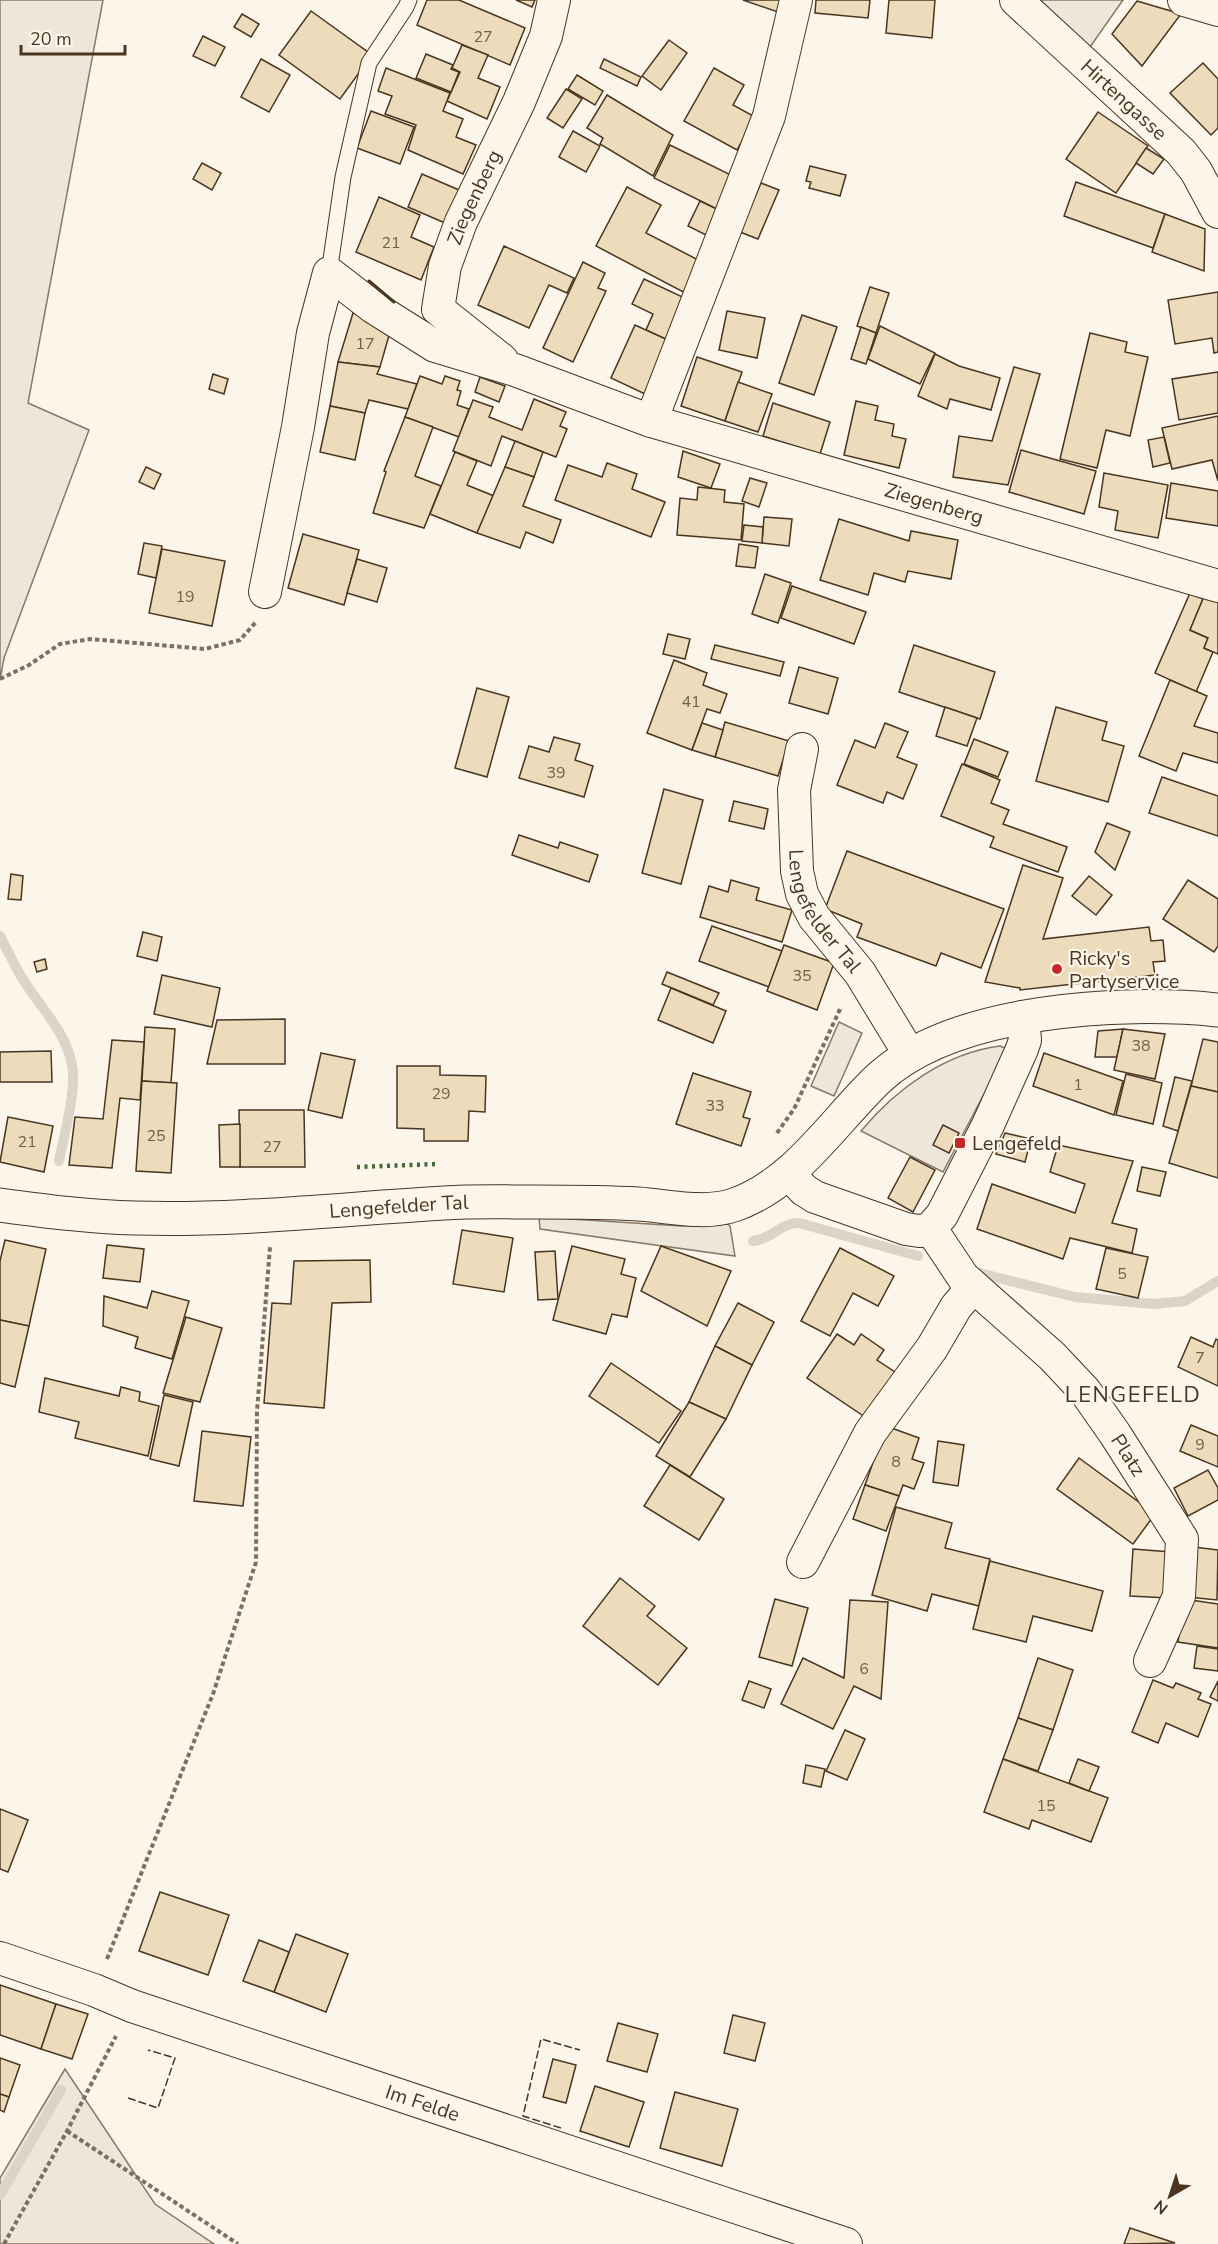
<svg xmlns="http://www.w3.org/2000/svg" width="1218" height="2244" viewBox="0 0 1218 2244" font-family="'Nunito Sans',sans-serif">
	<rect width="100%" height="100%" fill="#fbf6e9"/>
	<g fill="#ede6d9" stroke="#887966" stroke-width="1.5">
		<path d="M0,0H103L28,403L89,430L4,658L0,680Z"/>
		<path d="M1040,0H1123L1090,47Z"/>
		<path d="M1000,1046L1007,1049L1005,1054L943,1172L861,1131C896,1089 945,1053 1000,1046Z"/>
		<path d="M539,1217L681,1226L727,1224L730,1226L735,1256L540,1229Z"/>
		<path d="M65,2069L155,2204L214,2244H0V2178Z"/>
	</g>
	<path fill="#ede7d9" stroke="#887966" stroke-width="1.5" d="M839,1022L862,1033L834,1096L811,1086Z"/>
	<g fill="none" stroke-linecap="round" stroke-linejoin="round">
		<g stroke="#dcd4c6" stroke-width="10">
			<path d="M0,936C8,951 15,967 24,981C41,1008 66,1032 72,1065C77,1089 64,1136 59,1161"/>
			<path d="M753,1241C770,1240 782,1222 799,1223L918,1256"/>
			<path d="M971,1271L1075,1297L1154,1304L1185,1301L1218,1281"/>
			<path d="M0,2195L61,2090"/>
		</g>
	</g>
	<g fill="#ecdcbc" stroke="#4a3520" stroke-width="1.5">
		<path d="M427,0H459L525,28L510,65L417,25Z"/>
		<path d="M516,0H535L532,7Z"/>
		<path d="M743,0H784L781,13Z"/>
		<path d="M816,0H870L868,18L815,13Z"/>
		<path d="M889,0H935L932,38L886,33Z"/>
		<path d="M1137,1L1181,14L1142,66L1112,34Z"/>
		<path d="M311,11L372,55L340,99L279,55Z"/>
		<path d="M242,14L259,24L251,37L234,27Z"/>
		<path d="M203,36L225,47L215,66L193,56Z"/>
		<path d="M669,40L687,53L661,90L642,76Z"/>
		<path d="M462,45L488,55L478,78L500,87L487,119L447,101L460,72L452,68Z"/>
		<path d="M426,54L453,65L451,69L459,72L451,92L416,78Z"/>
		<path d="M261,59L290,75L269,112L241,97Z"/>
		<path d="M604,59L641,77L637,86L600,68Z"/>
		<path d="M1203,63L1218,79V128L1211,135L1170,93Z"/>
		<path d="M386,68L450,93L443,111L463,119L456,137L476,145L463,174L408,150L416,125L385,114L392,96L378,91Z"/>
		<path d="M714,68L744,85L733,105L755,117L737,150L684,121Z"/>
		<path d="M577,75L603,91L595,105L568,89Z"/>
		<path d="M566,89L582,99L563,128L547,118Z"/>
		<path d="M607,95L673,135L653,176L600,144L603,138L587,128Z"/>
		<path d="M371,111L414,127L400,164L357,148Z"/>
		<path d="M1098,112L1148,146L1116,193L1066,159Z"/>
		<path d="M573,131L600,146L586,172L559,157Z"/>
		<path d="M670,145L743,181L727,214L654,178Z"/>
		<path d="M1146,148L1164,159L1153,174L1136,163Z"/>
		<path d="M202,163L221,173L212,190L193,179Z"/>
		<path d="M810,166L846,175L840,196L809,188L811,182L806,181Z"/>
		<path d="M422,174L459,190L445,223L408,207Z"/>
		<path d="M1076,182L1165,214L1153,248L1064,216Z"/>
		<path d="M761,183L779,190L758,239L740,232Z"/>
		<path d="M627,187L661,205L646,233L706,264L689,295L596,246Z"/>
		<path d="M379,197L420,215L411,237L434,247L421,280L356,252Z"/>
		<path d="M700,201L727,214L714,239L688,226Z"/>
		<path d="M1165,214L1205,229L1204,271L1152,252Z"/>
		<path d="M504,246L574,278L567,293L549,285L529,328L478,305Z"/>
		<path d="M583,262L605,273L598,288L606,291L573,362L543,348Z"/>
		<path d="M644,279L689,300L670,341L646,330L653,314L632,304Z"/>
		<path d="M870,287L889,293L876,333L857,326Z"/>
		<path d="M1218,292V352L1214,353L1212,338L1175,344L1168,300Z"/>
		<path d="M727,311L765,318L757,358L719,350Z"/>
		<path d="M353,313L392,325L380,367L338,362Z"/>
		<path d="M802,315L837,327L814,395L779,383Z"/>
		<path d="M635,325L670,341L645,394L611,378Z"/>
		<path d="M880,326L935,353L920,384L868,359Z"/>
		<path d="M861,327L876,333L866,364L851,359Z"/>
		<path d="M1090,333L1127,342L1125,352L1148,357L1130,436L1106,430L1097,468L1060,459Z"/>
		<path d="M935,354L959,366L1000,378L991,410L950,399L947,409L918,396Z"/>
		<path d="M697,357L742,372L725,421L681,406Z"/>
		<path d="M338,362L380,367L377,374L417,384L408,409L369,400L365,413L330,406Z"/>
		<path d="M1014,367L1040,374L1008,485L953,477L959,436L992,441Z"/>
		<path d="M1218,372V413L1179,420L1172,379Z"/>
		<path d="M213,374L228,379L224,394L209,389Z"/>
		<path d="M420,376L442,384L445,376L460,381L457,390L461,391L457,405L469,409L459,437L405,417Z"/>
		<path d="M480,377L505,386L499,402L475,392Z"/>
		<path d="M738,382L772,394L758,432L725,421Z"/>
		<path d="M534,399L566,412L560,426L567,429L556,457L502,436L491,466L453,451L473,400L493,407L489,417L522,430Z"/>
		<path d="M856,401L878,406L875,420L894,424L892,436L906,439L899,468L844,455Z"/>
		<path d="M773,403L830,422L820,454L763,436Z"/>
		<path d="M330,406L365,413L355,460L320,452Z"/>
		<path d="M1218,416V481L1212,460L1172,469L1162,428Z"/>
		<path d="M405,417L433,427L415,476L441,486L424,528L373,513L386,472L384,471Z"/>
		<path d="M1164,437L1170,463L1153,467L1148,440Z"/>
		<path d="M515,441L543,452L534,477L505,467Z"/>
		<path d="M1021,450L1096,471L1084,514L1009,492Z"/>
		<path d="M683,451L720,464L711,488L678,477Z"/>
		<path d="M455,452L477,461L467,485L494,496L477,533L430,514Z"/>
		<path d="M607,463L637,474L632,489L665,502L651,537L555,500L568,465L602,477Z"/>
		<path d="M146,467L161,474L154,489L139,482Z"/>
		<path d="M505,467L534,477L523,506L561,520L553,543L526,532L520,548L477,533Z"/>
		<path d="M1104,473L1168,485L1158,538L1115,530L1118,511L1099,507Z"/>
		<path d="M750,478L767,483L759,507L742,501Z"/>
		<path d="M1171,483L1218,491V526L1166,518Z"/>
		<path d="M698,487L725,490L724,502L744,504L741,540L677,535L680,498L697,500Z"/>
		<path d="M764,517L792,519L789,546L762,543Z"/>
		<path d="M839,519L909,541L911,531L958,540L951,579L908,571L905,582L874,573L868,595L820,580Z"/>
		<path d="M744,525L763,527L762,543L742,541Z"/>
		<path d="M303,534L359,550L344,605L288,588Z"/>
		<path d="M144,543L162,546L156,578L138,574Z"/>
		<path d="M739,544L758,547L755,568L736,566Z"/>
		<path d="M162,549L225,561L212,626L149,613Z"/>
		<path d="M357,559L387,568L377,602L347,593Z"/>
		<path d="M765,574L791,583L778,623L752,614Z"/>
		<path d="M792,586L866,612L854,644L781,618Z"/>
		<path d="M1190,593L1203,599L1190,630L1208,638L1204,648L1213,652L1196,692L1155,673Z"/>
		<path d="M1205,594L1218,599V654L1204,648L1208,638L1190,630Z"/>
		<path d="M668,634L690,639L685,659L663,654Z"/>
		<path d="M715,645L784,662L780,676L711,659Z"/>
		<path d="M914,645L995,672L980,719L899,692Z"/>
		<path d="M674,660L707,673L703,685L727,694L720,713L707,709L692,750L647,733Z"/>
		<path d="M799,667L838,678L828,714L789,703Z"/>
		<path d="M1170,680L1207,696L1194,726L1218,733V763L1183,753L1176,771L1139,756Z"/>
		<path d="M477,688L509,697L487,777L455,768Z"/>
		<path d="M945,707L977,718L967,746L936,736Z"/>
		<path d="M1056,707L1107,722L1102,740L1124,746L1108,802L1036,781Z"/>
		<path d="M725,722L789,741L778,776L715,757Z"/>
		<path d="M702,723L723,730L715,757L692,750Z"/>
		<path d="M885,723L908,732L897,757L917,765L903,799L887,792L883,803L837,785L855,740L875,748Z"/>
		<path d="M554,737L580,744L575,760L593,766L584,797L519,778L529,746L549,752Z"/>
		<path d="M974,739L1008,752L998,777L964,764Z"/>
		<path d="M962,764L1000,780L991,803L1009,810L1003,824L1067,847L1058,872L990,847L994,837L941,816Z"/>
		<path d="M1162,777L1218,796V836L1149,813Z"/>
		<path d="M664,789L703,800L681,884L642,873Z"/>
		<path d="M734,801L768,809L764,829L729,821Z"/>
		<path d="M1107,823L1130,832L1115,870L1095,852Z"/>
		<path d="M519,835L558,848L560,842L598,855L589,882L512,855Z"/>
		<path d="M847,851L1004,909L981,968L941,953L936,966L857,937L862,924L825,909Z"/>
		<path d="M1023,865L1063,878L1043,939L1149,927L1151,941L1163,940L1165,961L1153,962L1155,975L1020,990V988L985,982Z"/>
		<path d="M11,874L23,876L21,900L8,899Z"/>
		<path d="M1089,876L1112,895L1096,915L1072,896Z"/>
		<path d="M731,880L759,888L756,900L792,910L782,942L700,917L709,886L728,892Z"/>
		<path d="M1188,880L1218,899V946L1214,952L1163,919Z"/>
		<path d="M712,926L782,951L769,987L699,961Z"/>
		<path d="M143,932L162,937L157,961L137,956Z"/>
		<path d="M784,945L834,963L817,1010L767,991Z"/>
		<path d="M45,959L47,969L37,972L34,962Z"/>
		<path d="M667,972L719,993L713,1005L662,984Z"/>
		<path d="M162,975L220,988L212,1027L154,1014Z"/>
		<path d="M671,988L726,1011L713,1043L658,1020Z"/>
		<path d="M285,1019V1064H207L217,1020Z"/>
		<path d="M145,1027L175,1029L171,1083L142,1081Z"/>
		<path d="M1123,1029L1117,1057H1095L1098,1031Z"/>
		<path d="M1123,1029L1165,1034L1155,1079L1114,1070Z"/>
		<path d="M1203,1039L1218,1042V1092L1191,1086Z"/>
		<path d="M112,1040L144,1042L140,1100L120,1098L112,1168L69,1165L75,1117L103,1119Z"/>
		<path d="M51,1051L52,1082H0V1052Z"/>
		<path d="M321,1053L355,1060L342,1118L308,1110Z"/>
		<path d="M1044,1053L1123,1081L1114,1115L1033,1086Z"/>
		<path d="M397,1066H440V1075L486,1076L485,1112L469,1111L468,1141H424V1129L397,1128Z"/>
		<path d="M693,1073L751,1092L743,1117L750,1119L741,1146L676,1124Z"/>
		<path d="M1126,1074L1162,1083L1153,1124L1116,1115Z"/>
		<path d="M1175,1077L1192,1081L1178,1131L1163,1126Z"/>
		<path d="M142,1081L177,1083L171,1173L136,1171Z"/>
		<path d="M1191,1086L1218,1092V1178L1169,1163Z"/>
		<path d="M239,1110H304L305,1167H240Z"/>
		<path d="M8,1117L53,1126L44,1172L0,1162Z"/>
		<path d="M240,1124V1167H220L219,1125Z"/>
		<path d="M943,1125L959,1133L949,1153L933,1145Z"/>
		<path d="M1005,1133L1031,1139L1025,1162L996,1154Z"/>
		<path d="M1058,1145L1133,1161L1112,1223L1137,1229L1132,1253L1070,1238L1063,1259L977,1229L992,1184L1075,1213L1085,1184L1050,1172Z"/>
		<path d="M910,1157L935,1170L913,1212L888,1198Z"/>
		<path d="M1142,1167L1166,1172L1160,1196L1137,1191Z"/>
		<path d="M462,1230L513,1238L504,1292L453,1284Z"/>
		<path d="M5,1240L46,1249L29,1326L0,1320V1261Z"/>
		<path d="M107,1245L144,1249L140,1282L103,1278Z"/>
		<path d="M572,1246L625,1259L621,1274L636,1278L627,1317L612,1314L606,1334L553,1320Z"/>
		<path d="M661,1246L731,1271L707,1326L641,1291Z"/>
		<path d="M840,1248L894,1276L878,1306L853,1293L830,1336L801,1321Z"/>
		<path d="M1106,1248L1148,1257L1138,1298L1096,1289Z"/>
		<path d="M555,1251L558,1299L538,1300L535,1252Z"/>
		<path d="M370,1260L371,1302L332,1303L324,1408L264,1403L272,1303L291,1304L294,1261Z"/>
		<path d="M152,1291L189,1301L172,1359L135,1348L138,1337L103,1326L104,1296L147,1308Z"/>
		<path d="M738,1303L774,1322L752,1365L715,1346Z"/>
		<path d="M186,1317L222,1328L200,1402L163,1393Z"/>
		<path d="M0,1320L29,1326L15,1387L0,1383Z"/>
		<path d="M837,1334L854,1345L861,1334L884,1350L877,1360L901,1376L871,1421L807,1378Z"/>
		<path d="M1191,1337L1213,1347L1216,1339L1218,1340V1386L1178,1367Z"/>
		<path d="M715,1346L752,1365L726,1419L689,1402Z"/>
		<path d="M611,1363L681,1411L659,1443L589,1396Z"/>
		<path d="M45,1378L119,1396L121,1387L140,1392L139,1401L159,1406L148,1456L75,1438L79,1422L39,1412Z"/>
		<path d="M164,1395L193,1402L179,1466L150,1459Z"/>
		<path d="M689,1402L726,1419L690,1477L656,1456Z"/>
		<path d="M1191,1425L1218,1436V1467L1180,1451Z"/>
		<path d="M886,1426L919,1438L912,1459L924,1463L914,1489L903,1485L899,1496L865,1485Z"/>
		<path d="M202,1431L251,1437L243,1506L194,1501Z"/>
		<path d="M938,1441L964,1445L958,1486L933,1482Z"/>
		<path d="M1079,1458L1155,1514L1133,1544L1057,1489Z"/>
		<path d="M670,1465L724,1499L699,1540L644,1506Z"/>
		<path d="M1208,1470L1218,1488V1500L1188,1516L1174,1488Z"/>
		<path d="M865,1485L899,1496L886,1531L853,1519Z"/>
		<path d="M896,1507L952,1523L945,1548L990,1559L979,1606L932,1594L927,1611L872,1595Z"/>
		<path d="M1194,1547L1218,1550L1217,1600L1188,1597Z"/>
		<path d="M1133,1549L1171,1552L1168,1598L1130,1596Z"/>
		<path d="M990,1561L1103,1591L1092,1631L1033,1616L1026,1642L973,1629Z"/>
		<path d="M620,1578L655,1606L647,1616L687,1648L658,1685L583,1626Z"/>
		<path d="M775,1599L808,1608L792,1666L759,1657Z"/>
		<path d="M1184,1599L1218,1604V1648L1178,1642Z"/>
		<path d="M850,1600L888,1602L881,1699L854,1686L833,1729L781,1704L803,1658L844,1678Z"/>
		<path d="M1197,1646L1218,1649V1671L1194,1668Z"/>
		<path d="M1038,1658L1073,1670L1053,1730L1018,1718Z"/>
		<path d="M1153,1680L1173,1688L1176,1683L1201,1693L1198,1699L1211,1704L1198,1737L1166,1723L1158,1743L1132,1732Z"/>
		<path d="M749,1681L771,1689L764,1708L742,1700Z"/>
		<path d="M1218,1681V1701L1210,1697Z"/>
		<path d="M1018,1718L1053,1730L1038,1771L1003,1759Z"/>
		<path d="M845,1730L865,1739L847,1780L826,1771Z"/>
		<path d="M1003,1759L1108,1798L1091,1842L1032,1820L1029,1829L984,1812Z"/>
		<path d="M1078,1759L1099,1767L1089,1791L1069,1783Z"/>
		<path d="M806,1765L825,1769L821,1787L803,1783Z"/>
		<path d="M0,1809L28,1820L8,1872L0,1869Z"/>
		<path d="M160,1892L229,1915L208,1975L139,1951Z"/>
		<path d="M296,1934L348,1954L326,2012L274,1992Z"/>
		<path d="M259,1940L289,1952L274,1992L243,1981Z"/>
		<path d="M0,1985L56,2004L41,2049L0,2035Z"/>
		<path d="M56,2004L88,2014L72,2059L41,2049Z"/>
		<path d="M733,2015L765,2023L755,2061L724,2053Z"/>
		<path d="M618,2023L658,2034L647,2072L607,2061Z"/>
		<path d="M0,2058L20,2065L9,2097L0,2094Z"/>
		<path d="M553,2059L576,2065L566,2103L543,2097Z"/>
		<path d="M595,2086L644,2102L629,2147L580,2131Z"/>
		<path d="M675,2092L738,2109L722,2166L660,2148Z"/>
		<path d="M0,2094L9,2097L4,2112L0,2110Z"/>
		<path d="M1130,2228L1175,2243L1124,2244Z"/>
	</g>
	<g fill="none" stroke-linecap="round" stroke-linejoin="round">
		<g stroke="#4a3520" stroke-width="17">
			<path id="lane" d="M329,273L343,177L369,63L406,7L409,0"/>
		</g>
		<g stroke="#4a3520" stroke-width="34">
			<g id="street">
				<path id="s1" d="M1016,0L1181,152L1196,171L1218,212"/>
				<path d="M1184,0L1218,10"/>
				<path id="s2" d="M502,360L438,309L445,266L461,222L519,102L546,36L554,0"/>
				<path d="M651,421L769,116L796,0"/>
				<path id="s3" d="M265,592L298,427L313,333L329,273L373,307L435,346L515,370L651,421L1218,586"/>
				<path id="s4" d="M802,749L794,790L797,871L802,894L814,917L860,973L910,1055"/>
				<path d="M788,1173L804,1190L815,1197L906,1229L919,1231L929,1230L942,1215L988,1125L1022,1049L1025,1040L1023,1017"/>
				<path id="s5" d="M931,1229L963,1277L1052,1356L1085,1391L1115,1434L1182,1539L1179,1596L1150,1661"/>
				<path d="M803,1562L870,1433L932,1348L956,1307L973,1287"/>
				<path id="s6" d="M0,1958L94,1990L132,2006L846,2244"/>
			</g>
		</g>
		<g stroke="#4a3520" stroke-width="35">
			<g id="secondary">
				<path id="s7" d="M0,1205C45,1211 90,1217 135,1218C238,1221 341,1209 444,1203C474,1201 505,1202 535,1202C569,1202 604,1202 638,1204C669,1206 704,1215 734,1205C795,1184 833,1122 878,1079C953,1009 1121,1000 1218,1010"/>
			</g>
		</g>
		<g stroke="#7f6f5c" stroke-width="4" stroke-dasharray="4.5 3" stroke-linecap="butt">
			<path d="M0,679L29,665L60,644L90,639L205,649L240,640L256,622"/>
			<path d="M777,1133L794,1109L841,1007"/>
			<path d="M107,1959L213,1694L256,1562L257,1411L270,1247"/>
			<path d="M67,2131L238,2244"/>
			<path d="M4,2244L67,2131L116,2036"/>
		</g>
		<use href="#lane" stroke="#fbf6e9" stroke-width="15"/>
		<use href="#street" stroke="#fbf6e9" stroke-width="32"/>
		<use href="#secondary" stroke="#fbf6e9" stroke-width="33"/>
		<path stroke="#436837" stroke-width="4.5" stroke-dasharray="3 4.5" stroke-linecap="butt" d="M357,1167L437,1164"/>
		<g stroke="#4a3520" stroke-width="1.5" stroke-dasharray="8 3" stroke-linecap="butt">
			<path d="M128,2098L158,2108L175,2058L148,2050"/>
			<path d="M561,2128L523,2116L541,2039L580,2050"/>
		</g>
		<path stroke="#4a3520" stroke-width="3" d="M369,281L394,302"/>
	</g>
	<g fill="#c62828" stroke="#fbf6e9" stroke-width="2">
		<circle cx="1057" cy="969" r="6"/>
		<rect x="954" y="1137" width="12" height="12" rx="3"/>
	</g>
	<g text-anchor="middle" stroke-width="4.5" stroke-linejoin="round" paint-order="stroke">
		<g font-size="16" fill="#725f47">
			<text x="483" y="42">27</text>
			<text x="391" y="248">21</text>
			<text x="365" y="349">17</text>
			<text x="185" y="602">19</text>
			<text x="691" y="707">41</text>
			<text x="556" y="778">39</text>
			<text x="802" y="981">35</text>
			<text x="1141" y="1051">38</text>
			<text x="1078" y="1090">1</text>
			<text x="441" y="1099">29</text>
			<text x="715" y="1111">33</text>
			<text x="156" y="1141">25</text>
			<text x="27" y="1147">21</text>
			<text x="272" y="1152">27</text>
			<text x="1122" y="1279">5</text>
			<text x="1200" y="1363">7</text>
			<text x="1200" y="1450">9</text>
			<text x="896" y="1467">8</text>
			<text x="864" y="1674">6</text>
			<text x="1046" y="1811">15</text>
		</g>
		<g font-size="20" fill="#4a3520" stroke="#fbf6e9">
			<text dy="7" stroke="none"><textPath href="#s1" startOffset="147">Hirtengasse</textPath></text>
			<text dy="7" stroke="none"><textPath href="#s2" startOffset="200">Ziegenberg</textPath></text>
			<text dy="7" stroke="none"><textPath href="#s3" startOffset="978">Ziegenberg</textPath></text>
			<text dy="7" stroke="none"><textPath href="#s4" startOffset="171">Lengefelder Tal</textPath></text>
			<text dy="7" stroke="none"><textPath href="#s7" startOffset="400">Lengefelder Tal</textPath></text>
			<text dy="7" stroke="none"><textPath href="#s5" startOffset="302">Platz</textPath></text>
			<text dy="7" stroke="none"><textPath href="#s6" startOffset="447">Im Felde</textPath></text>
		</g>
		<g font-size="20" fill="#4a3520" stroke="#fbf6e9" text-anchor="start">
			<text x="1069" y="965">Ricky's<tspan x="1069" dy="23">Partyservice</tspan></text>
			<text x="972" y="1150">Lengefeld</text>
		</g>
		<g font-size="22" letter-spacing="1.5" fill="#4a3520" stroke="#fbf6e9">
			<text x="1133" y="1402">LENGEFELD</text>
		</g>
	</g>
	<g transform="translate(1170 2196) rotate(219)" stroke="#fbf6e9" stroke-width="4.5" paint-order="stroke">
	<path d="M0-4.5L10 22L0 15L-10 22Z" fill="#4a3520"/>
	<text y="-9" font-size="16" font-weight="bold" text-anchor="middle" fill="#4a3520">N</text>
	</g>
	<path d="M21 45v9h104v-9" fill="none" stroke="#4a3520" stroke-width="3"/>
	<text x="30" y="45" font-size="18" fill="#4a3520" stroke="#fbf6e9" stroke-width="4.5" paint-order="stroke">20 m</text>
</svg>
